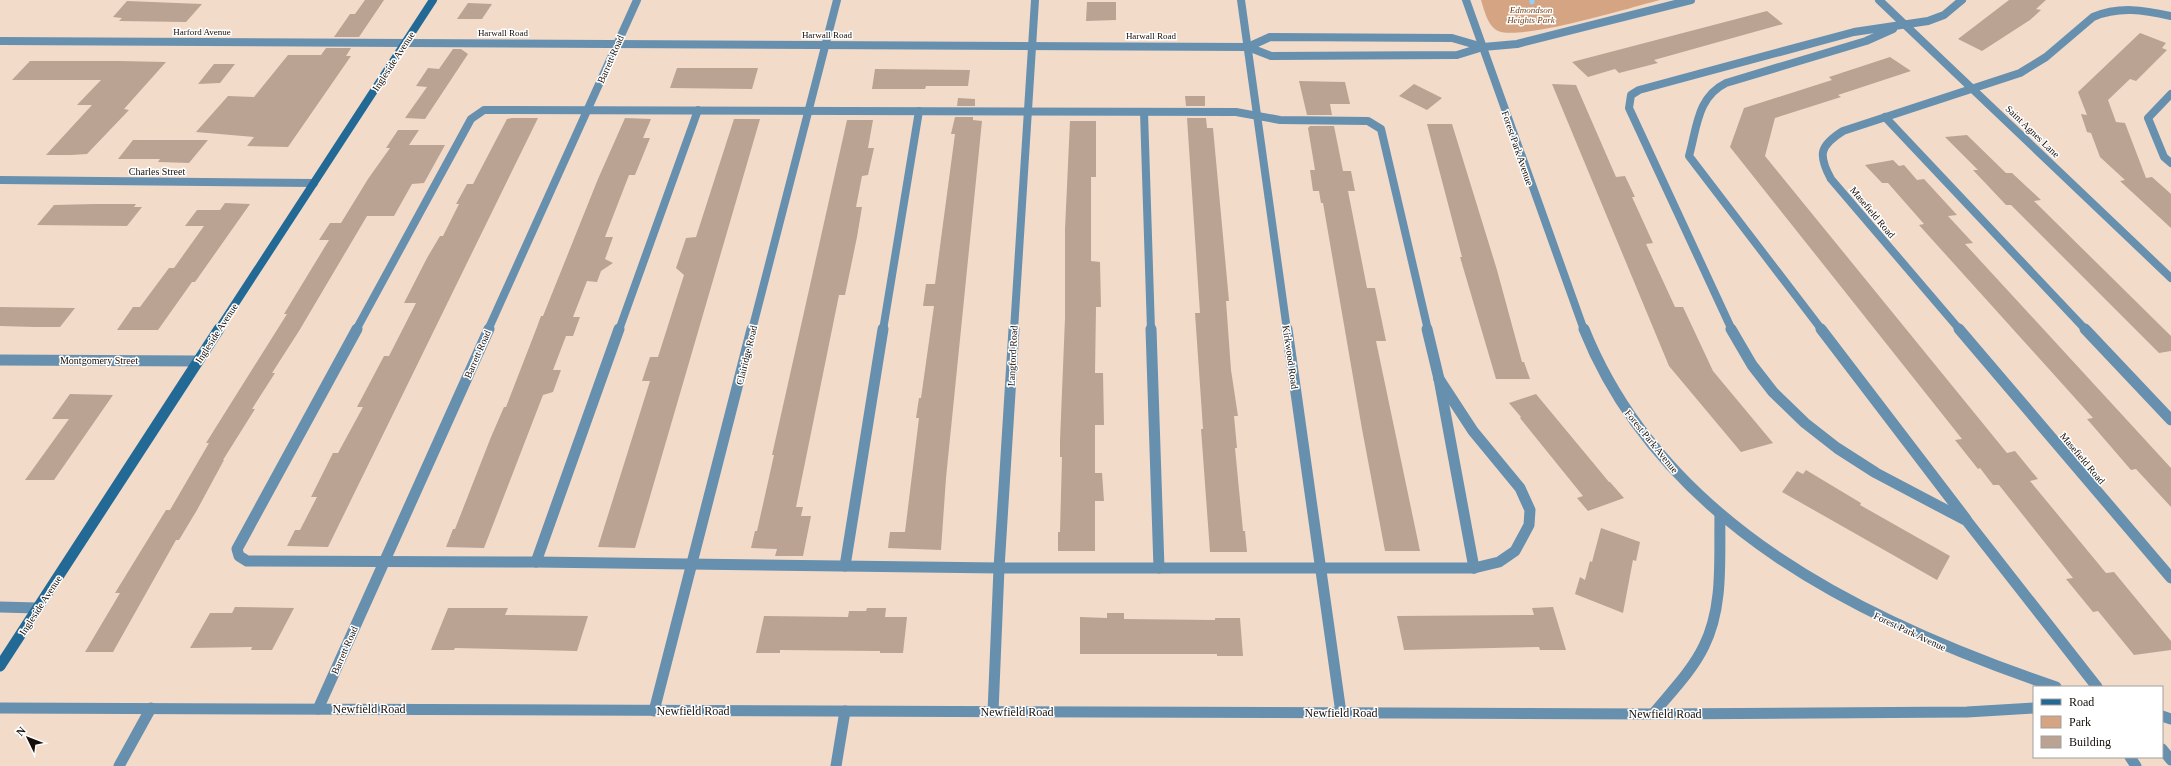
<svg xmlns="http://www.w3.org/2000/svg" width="2171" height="766" viewBox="0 0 2171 766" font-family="Georgia,serif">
	<rect width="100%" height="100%" fill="#f3dbca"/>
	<path fill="#d5a482" d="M1481,0H1660C1632,7 1516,43 1496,30C1487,24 1484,9 1481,0Z"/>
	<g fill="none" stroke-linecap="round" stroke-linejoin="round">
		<path stroke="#95cff9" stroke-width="5" d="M1532,0V2"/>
	</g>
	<g fill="#baa393">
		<path d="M365,0H384L359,37H334L350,14H355Z"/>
		<path d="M2009,0H2046L2036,9L2041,10L2030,20L1982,51L1958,39Z"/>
		<path d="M127,1L202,4L186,22L119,21L122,18L113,17Z"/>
		<path d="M1087,2H1116V20L1086,21Z"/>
		<path d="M468,3L492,4L482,19H457Z"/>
		<path d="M1767,11L1783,24L1654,60L1658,63L1619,73L1615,69L1588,77L1572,62Z"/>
		<path d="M2140,33L2166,43L2162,48L2167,50L2136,81L2130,79L2108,100L2116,122L2125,123L2146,178L2152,177L2171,194V228L2120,181L2125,180L2100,157L2091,133L2087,132L2081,114L2087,115L2078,92Z"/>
		<path d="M326,48H351L346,56H351L288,147L247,146L254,137L196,132L228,96L254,97L288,55H321Z"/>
		<path d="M453,49H461L468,54L425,119L405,118L427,87L416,86L428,68L439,69Z"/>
		<path d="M1890,57L1911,71L1838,95L1841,97L1775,118L1765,156L2007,453L2015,451L2038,479L2030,481L2106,573L2114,572L2171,641V650L2134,655L2098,611L2093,612L2066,579L2073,578L1999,485H1993L1980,468L1978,469L1955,440L1962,439L1730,147L1744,108L1832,80L1829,77Z"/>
		<path d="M30,61H119L166,62L124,109L129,110L87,154L71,155H46L92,105H77L101,80H12Z"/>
		<path d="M214,64H235L220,83L198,84Z"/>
		<path d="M677,68H758L752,89L670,88Z"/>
		<path d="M875,69L970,70L968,86H926L925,89H872Z"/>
		<path d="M1299,81L1345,82L1350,104H1330L1332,115H1307Z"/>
		<path d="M1414,84L1442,98L1427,110L1399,96Z"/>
		<path d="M1552,84L1576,85L1616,177L1625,176L1635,197H1632L1653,243L1646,244L1675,307H1683L1713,371L1773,443L1741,452L1669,366Z"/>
		<path d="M1185,96H1205V106H1186Z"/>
		<path d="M958,98L975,99V106H957Z"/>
		<path d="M955,117H973V120L982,121L946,478L941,550L888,548L890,532H905L919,418H916L919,398H921L934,306H923L926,284H935L955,134H951Z"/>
		<path d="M512,118H538L328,547L287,546L295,530H300L317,497H311L333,453H338L363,407H357L384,356H389L416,303H404L427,258L440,236H443L459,204H456L467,184H473L507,119Z"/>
		<path d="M625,118L651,119L643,138H650L635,175H629L605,237H613L605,259L613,263L601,271L597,282L587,281L573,317H580L573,336H566L553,370H561L553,392L543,395L484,548L446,547L453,529H455L491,437L504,407H506L537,327L541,316H543L598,179Z"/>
		<path d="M1187,118H1206L1207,128H1213L1229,301H1226L1231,370L1238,416H1234L1237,448H1235L1243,531H1245L1247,552H1210L1201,429H1203L1195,313H1200Z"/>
		<path d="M734,119H760L635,548L598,547L650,381H642L650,357H658L684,275L676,268L686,238L696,237Z"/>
		<path d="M847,120H873L868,148H874L868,175L862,176L856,207H862L857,237L845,295H839L796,507H803L801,516H811L803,556H775L777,549L751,548L755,531H757L774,455H772Z"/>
		<path d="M1070,121H1096V177H1091V261L1100,262L1101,307H1096L1095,373H1103L1104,425H1095V473H1102L1104,501H1095V551H1058V532H1060L1062,457H1060V441L1065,318V229Z"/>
		<path d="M1427,124H1452L1497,270L1522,362H1524L1530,379H1496L1460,257H1462Z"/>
		<path d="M1310,126H1334L1343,171H1351L1355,191H1348L1367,288H1375L1386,341H1376L1420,551H1385L1362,429L1323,203H1321L1319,191H1313L1310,170H1315L1308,128Z"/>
		<path d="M398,130H419L409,145H445L424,183L412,184L394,216H367L299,331L272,373H275L252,409H255L223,460H224L197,510L179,540H176L113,652H85L120,593H115L166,510H170L209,443H206L287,314H284L329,240H319L330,223H341L368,179L390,148H386Z"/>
		<path d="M1967,135L2006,173H2012L2041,200L2034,201L2171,336V351L2159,353L2011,205H2006L1973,170H1978L1945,137Z"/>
		<path d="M133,140H208L189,163L158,162L160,159H118Z"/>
		<path d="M1893,160L1899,166L1904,165L1917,180L1924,179L1957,215L1948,216L1973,243L1965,244L2171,468V507L2136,469L2131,470L2087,419L2093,418L1919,225L1924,224L1888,183H1882L1865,165Z"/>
		<path d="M225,203L250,204L195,282H192L158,330H117L133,307H140L169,268H174L204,226H185L197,210H220Z"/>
		<path d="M94,204H136L134,207H142L127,226L37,225L54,205Z"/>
		<path d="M0,307L75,308L60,327H34L0,326Z"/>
		<path d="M70,394L113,395L54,480H25L69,419H52Z"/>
		<path d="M1536,394L1609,482H1610L1624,498L1588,511L1577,498L1583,496L1520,418L1521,417L1509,403Z"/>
		<path d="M1806,470L1861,503L1860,505L1950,556L1937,580L1782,492L1797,471L1803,474Z"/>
		<path d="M1601,528L1640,542L1636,561L1633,560L1623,613L1575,594L1580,577L1585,580L1590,561L1592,562Z"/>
		<path d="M235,607L294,608L272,650H251L252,647L190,648L210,613H232Z"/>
		<path d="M1553,607L1566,650H1540L1539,647L1404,650L1397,616L1534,615L1532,608Z"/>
		<path d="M448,608H508L505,615L588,616L577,651L455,648L454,650H431Z"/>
		<path d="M867,608H886L885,617H907L903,653H880V651L780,650V653H756L764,616L848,617L849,611H866Z"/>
		<path d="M1107,613H1124V619L1215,620V618H1240L1243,656H1217V654H1080V617L1107,618Z"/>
	</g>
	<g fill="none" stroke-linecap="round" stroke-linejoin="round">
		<g stroke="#6790af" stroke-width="8">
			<path d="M2171,94L2148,118L2164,157L2171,163"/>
			<path d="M1144,112L1151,330"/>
			<path d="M1885,117L2086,330"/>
			<path d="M356,330L471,119L484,110L1236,112L1280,120L1368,121L1381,129L1428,330"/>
			<path d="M619,330L698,110"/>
			<path d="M883,330L919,111"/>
			<path d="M1732,330L1629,108L1631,95L1639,90L1854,32L1928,21L1944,15L1962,0"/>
			<path d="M1822,330L1689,156C1697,128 1697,97 1726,83L1866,41L1893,29"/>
		</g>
		<g stroke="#6790af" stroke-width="11">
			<path d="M357,329L237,549L239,556L247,561L536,562L999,568H1474"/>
			<path d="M1151,329L1159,568"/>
			<path d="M1427,329L1439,379"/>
			<path d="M1731,329L1752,365L1773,392L1805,423L1837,448L1876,473L1967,521L2097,687"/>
			<path d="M1821,329L1966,519"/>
			<path d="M2085,329L2171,420"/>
			<path d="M1439,379L1473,431L1520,488L1530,510L1529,525L1515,551L1499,562L1474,568"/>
			<path d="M1439,379L1474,568"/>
			<path d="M536,562L619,329"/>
			<path d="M845,566L883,329"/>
			<path d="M1653,714C1671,692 1692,671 1704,646C1724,606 1719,557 1720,514"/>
			<path d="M2162,749L2171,760"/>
			<path d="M2130,757L2136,766"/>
			<path d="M119,766L151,708"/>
		</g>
		<g stroke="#6790af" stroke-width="8">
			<path d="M1241,0L1287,330"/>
			<path d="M1879,0L2171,278"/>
			<path d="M0,41L1248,47L1271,56L1457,55L1483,47L1517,44L1691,0"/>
			<path d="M1248,47L1270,37L1452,38L1483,47"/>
			<path d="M0,180L314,183"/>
			<path d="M488,330L637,0"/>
			<path d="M752,330L837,0"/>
			<path d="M1014,330L1035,0"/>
			<path d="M1960,330L1831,179C1818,155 1819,146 1843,131L2020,73L2046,57L2093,17C2119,6 2144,10 2171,16"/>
		</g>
		<g stroke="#6790af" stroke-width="11">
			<path d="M1287,329L1341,713"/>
			<path d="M1959,329L2171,578"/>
			<path d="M0,360L198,361"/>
			<path d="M0,607L38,608"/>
			<path d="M318,709L489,329"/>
			<path d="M654,711L752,329"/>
			<path d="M993,712L999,568L1014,329"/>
			<path d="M836,766L845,711"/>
		</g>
		<path stroke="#6790af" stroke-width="8" d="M1466,0L1584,330"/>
		<g stroke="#6790af" stroke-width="11">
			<path d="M1584,329C1663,526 1867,623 2056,687"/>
			<path d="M0,708L1653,714L1967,712L2034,708"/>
			<path d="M2162,716L2171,719"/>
		</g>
		<path stroke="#226995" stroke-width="8" d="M218,330L433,0"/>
		<path stroke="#226995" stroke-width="11" d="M0,666L219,329"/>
	</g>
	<g text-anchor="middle" stroke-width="3" stroke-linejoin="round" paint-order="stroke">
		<g font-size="9" font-style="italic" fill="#733f12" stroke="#fff">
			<text x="1531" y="13">Edmondson<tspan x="1531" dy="10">Heights Park</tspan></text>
		</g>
		<g font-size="9" fill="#160e09" stroke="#fff">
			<text x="202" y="35">Harford Avenue</text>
			<text x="503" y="36">Harwall Road</text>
			<text x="827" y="38">Harwall Road</text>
			<text x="1151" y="39">Harwall Road</text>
		</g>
		<g font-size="10" fill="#160e09" stroke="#fff">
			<text transform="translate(610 59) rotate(-66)" y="4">Barrett Road</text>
			<text transform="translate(393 61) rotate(-57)" y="4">Ingleside Avenue</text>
			<text transform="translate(2033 131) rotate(44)" y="4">Saint Agnes Lane</text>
			<text transform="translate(1518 148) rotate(71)" y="4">Forest Park Avenue</text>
			<text x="157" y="175">Charles Street</text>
			<text transform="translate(1873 212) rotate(50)" y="4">Masefield Road</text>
			<text transform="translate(216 333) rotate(-57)" y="4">Ingleside Avenue</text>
			<text transform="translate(477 354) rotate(-66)" y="4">Barrett Road</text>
			<text transform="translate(746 355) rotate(-76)" y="4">Clairidge Road</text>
			<text transform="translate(1012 356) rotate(-87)" y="4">Langford Road</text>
			<text transform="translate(1291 357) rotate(82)" y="4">Kirkwood Road</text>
			<text x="99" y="364">Montgomery Street</text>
			<text transform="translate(1652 441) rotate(51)" y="4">Forest Park Avenue</text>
			<text transform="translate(2083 458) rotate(50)" y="4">Masefield Road</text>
			<text transform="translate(40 605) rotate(-57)" y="4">Ingleside Avenue</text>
			<text transform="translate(1910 631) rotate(25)" y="4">Forest Park Avenue</text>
			<text transform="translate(344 650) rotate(-66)" y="4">Barrett Road</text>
		</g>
		<g font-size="12" fill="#160e09" stroke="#fff">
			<text x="369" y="713">Newfield Road</text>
			<text x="693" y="715">Newfield Road</text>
			<text x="1017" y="716">Newfield Road</text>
			<text x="1341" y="717">Newfield Road</text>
			<text x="1665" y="718">Newfield Road</text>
		</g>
	</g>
	<rect x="2033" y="686" width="130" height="72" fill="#ffffff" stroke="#a29f9d"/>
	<rect x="2041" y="699" width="20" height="6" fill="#226995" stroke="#a29f9d"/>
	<text x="2069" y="706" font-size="12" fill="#160e09">Road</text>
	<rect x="2041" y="716" width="20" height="12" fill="#d5a482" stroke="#a29f9d"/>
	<text x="2069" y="726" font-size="12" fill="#160e09">Park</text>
	<rect x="2041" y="736" width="20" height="12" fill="#baa393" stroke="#a29f9d"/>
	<text x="2069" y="746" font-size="12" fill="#160e09">Building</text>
	<g transform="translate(28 738) rotate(313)" stroke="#ffffff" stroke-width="3" paint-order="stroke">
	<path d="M0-3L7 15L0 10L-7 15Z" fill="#160e09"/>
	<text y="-6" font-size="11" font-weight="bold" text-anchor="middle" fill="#160e09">N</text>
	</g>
</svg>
